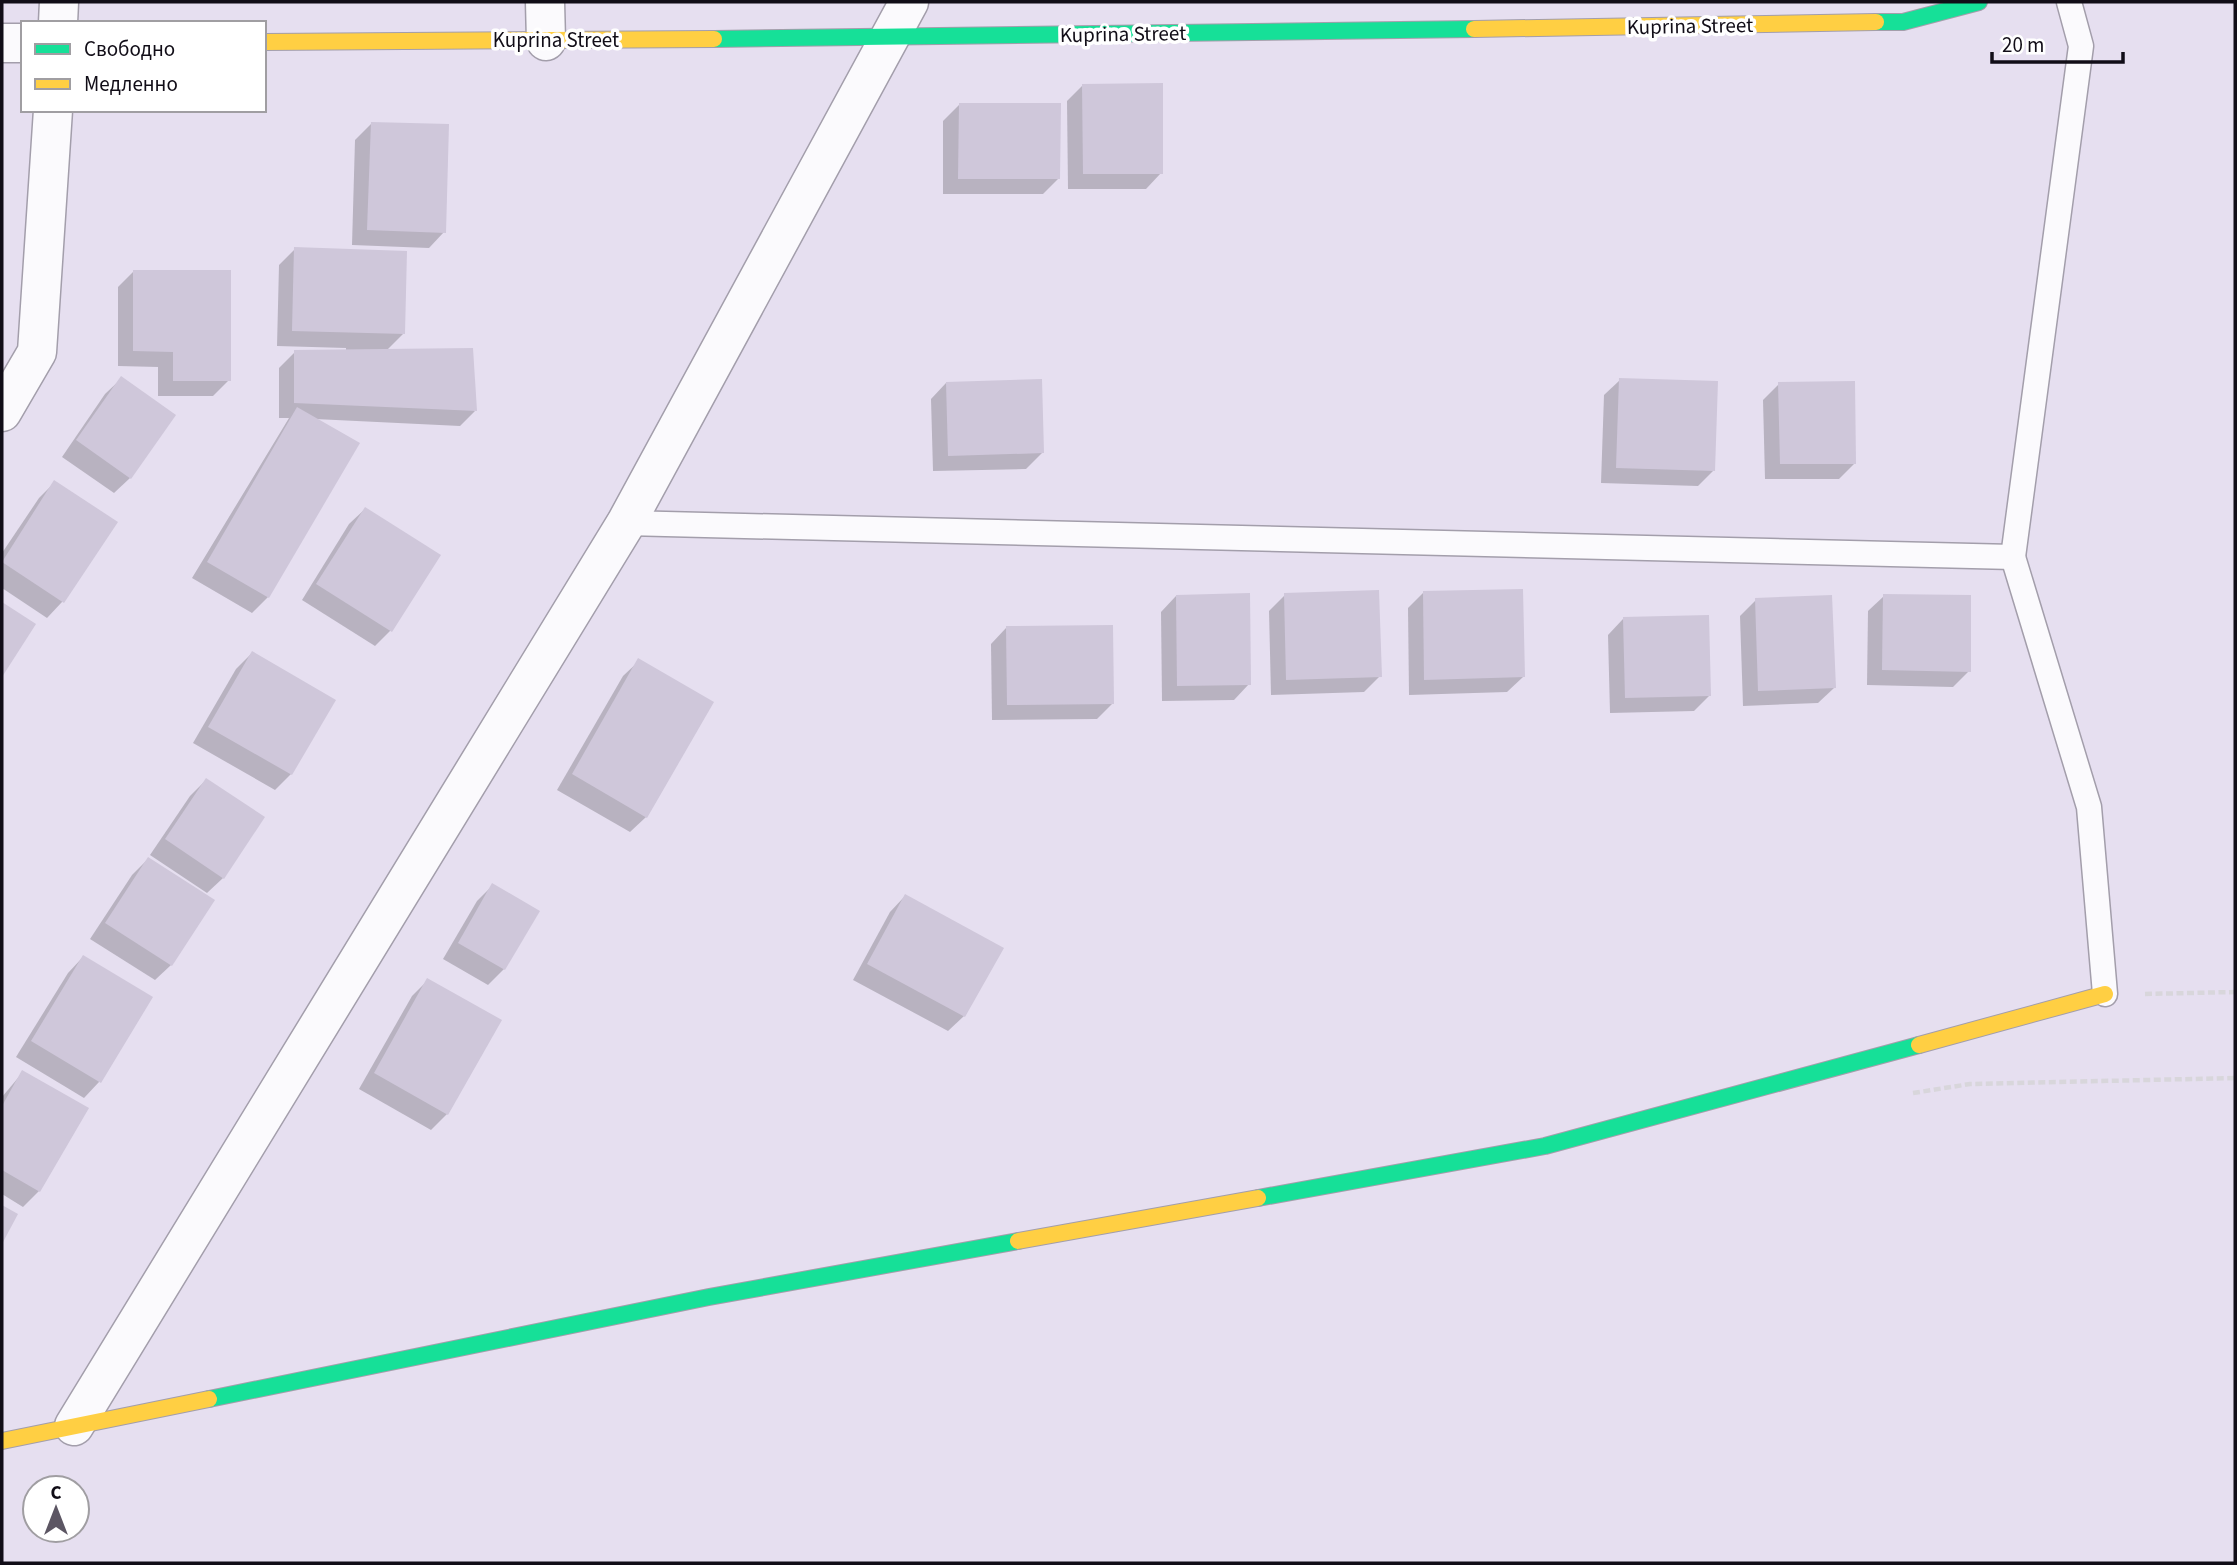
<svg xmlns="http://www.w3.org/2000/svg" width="2237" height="1565" viewBox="0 0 2237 1565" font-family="'Source Sans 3',sans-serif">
	<rect width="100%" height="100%" fill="#e6dff0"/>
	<g fill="#0003">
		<path d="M1083,85L1161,173L1146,189H1068L1067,101Z"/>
		<path d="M959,105L1058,179L1043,194H943V121Z"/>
		<path d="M371,124L444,232L429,248L352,245L355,140Z"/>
		<path d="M295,249L403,334L386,351L475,411L460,426L315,419L268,597L252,613L192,578L289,418H279V368L295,352L346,351V348L277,346L279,265Z"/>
		<path d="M134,271L229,380L213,396H158V367L118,366V287Z"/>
		<path d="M121,379L130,478L114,493L62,457L105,394Z"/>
		<path d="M1620,380L1714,470L1698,486L1601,483L1604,395Z"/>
		<path d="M946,383L1042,453L1026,469L933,471L931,399Z"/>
		<path d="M1779,384L1855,463L1839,479H1765L1763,400Z"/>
		<path d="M55,482L116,522L62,602L47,618L2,588V553L39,498Z"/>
		<path d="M365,509L391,630L375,646L302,600L349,524Z"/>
		<path d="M1423,593L1523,677L1507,692L1409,695L1408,608Z"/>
		<path d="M1285,595L1380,676L1364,692L1271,695L1269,611Z"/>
		<path d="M1176,596L1249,684L1234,700L1162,701L1161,612Z"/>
		<path d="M1884,596L1969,671L1953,687L1867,685L1868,611Z"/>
		<path d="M1756,600L1834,688L1818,703L1743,706L1740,616Z"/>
		<path d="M1623,619L1710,695L1694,711L1610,713L1608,635Z"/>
		<path d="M1006,628L1113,703L1097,719L992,720L991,644Z"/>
		<path d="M252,653L334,701L291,774L275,790L193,743L236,669Z"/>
		<path d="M639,661L646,817L630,832L557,790L623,676Z"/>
		<path d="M206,780L223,878L207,893L150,855L190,796Z"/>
		<path d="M148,859L171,965L155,980L90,939L132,875Z"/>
		<path d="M493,885L504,969L488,985L443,959L477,901Z"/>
		<path d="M905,896L964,1016L948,1031L853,980L890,912Z"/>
		<path d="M83,957L99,1082L84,1098L16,1057L68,973Z"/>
		<path d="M428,980L447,1114L431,1130L359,1089L412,996Z"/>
		<path d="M23,1072L39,1191L23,1207L2,1194V1097Z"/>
	</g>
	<g fill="#cfc7da">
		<path d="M1163,83V174H1083L1082,84Z"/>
		<path d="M959,103H1061L1060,179H958Z"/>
		<path d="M371,122L449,124L446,233L367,230Z"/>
		<path d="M294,247L407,251L405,334L292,331Z"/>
		<path d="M133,270H231V381H173V352L133,351Z"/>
		<path d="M473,348L477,411L294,403V350Z"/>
		<path d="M121,376L176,415L131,479L76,440Z"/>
		<path d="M1619,378L1718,381L1715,471L1616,468Z"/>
		<path d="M1042,379L1044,453L948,456L946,382Z"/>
		<path d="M1855,381L1856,464H1780L1778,382Z"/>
		<path d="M297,407L360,443L269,598L207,562Z"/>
		<path d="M54,480L118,522L64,603L2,562Z"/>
		<path d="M365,507L441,555L392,632L316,584Z"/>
		<path d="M1523,589L1525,677L1424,680L1423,591Z"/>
		<path d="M1379,590L1382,677L1286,680L1284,593Z"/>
		<path d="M1250,593L1251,685L1177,686L1176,595Z"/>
		<path d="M1883,594L1971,595V672L1882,670Z"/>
		<path d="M1832,595L1836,688L1758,691L1755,598Z"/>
		<path d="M2,602L36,624L2,677Z"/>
		<path d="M1709,615L1711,696L1625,698L1623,617Z"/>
		<path d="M1113,625L1114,704L1007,705L1006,626Z"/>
		<path d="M252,651L336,700L292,775L208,727Z"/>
		<path d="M638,658L714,702L647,818L572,774Z"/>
		<path d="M206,778L265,817L224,879L165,839Z"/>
		<path d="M148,857L215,900L172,966L105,923Z"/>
		<path d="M492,883L540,911L505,970L458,943Z"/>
		<path d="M905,894L1004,948L965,1017L867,964Z"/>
		<path d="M83,955L153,997L101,1083L31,1041Z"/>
		<path d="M427,978L502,1020L448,1115L374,1073Z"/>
		<path d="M22,1070L89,1108L40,1192L2,1170V1106Z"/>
		<path d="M2,1205L18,1214L2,1244Z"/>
	</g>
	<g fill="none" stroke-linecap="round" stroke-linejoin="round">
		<g stroke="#a39eab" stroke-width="27">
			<g id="lane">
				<path d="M626,523L2013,557L2081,46L2069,2"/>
				<path d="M2013,557L2089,807L2105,994"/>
			</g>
		</g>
		<g stroke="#a39eab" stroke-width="41">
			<g id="street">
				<path d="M545,2L546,41"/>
				<path d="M58,23L59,2"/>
				<path d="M2,43H23"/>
				<path d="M2,412L37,352L53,110"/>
				<path d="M74,1426L626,523L909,2"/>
			</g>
		</g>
		<g stroke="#a39eab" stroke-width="18">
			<g id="fast">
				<path d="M1876,22H1903L1979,2"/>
				<path d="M714,39L1474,29"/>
				<path d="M1258,1198L1545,1146L1919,1045"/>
				<path d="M209,1399L709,1297L1018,1241"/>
			</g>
		</g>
		<g stroke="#a39eab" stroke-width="18">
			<g id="slow">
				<path d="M1474,29L1876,22"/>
				<path d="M264,42L714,39"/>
				<path d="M1919,1045L2105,994"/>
				<path d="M1018,1241L1258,1198"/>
				<path d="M2,1441L209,1399"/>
			</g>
		</g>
		<g stroke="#d8d6db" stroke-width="4.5" stroke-dasharray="7 3.5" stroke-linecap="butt">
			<path d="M2145,994L2235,992"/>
			<path d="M1913,1093L1970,1084L2235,1078"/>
		</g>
		<use href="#lane" stroke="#fbfafd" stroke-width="24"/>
		<use href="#street" stroke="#fbfafd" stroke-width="38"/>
		<use href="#fast" stroke="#16e098" stroke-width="16"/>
		<use href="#slow" stroke="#ffcf43" stroke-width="16"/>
	</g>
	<g text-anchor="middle" stroke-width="7" stroke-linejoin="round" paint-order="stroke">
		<g font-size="21" fill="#110d17" stroke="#fff">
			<text transform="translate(1690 26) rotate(-1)" y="7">Kuprina Street</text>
			<text transform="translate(1123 34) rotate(-1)" y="7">Kuprina Street</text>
			<text x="556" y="47">Kuprina Street</text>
		</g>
	</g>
	<rect width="2237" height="1565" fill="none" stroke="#110d17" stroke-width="7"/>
	<rect x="21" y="21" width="245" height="91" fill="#ffffff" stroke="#a09ea2" stroke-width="2"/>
	<rect x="35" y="44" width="35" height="10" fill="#16e098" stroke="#a09ea2" stroke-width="2"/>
	<text x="84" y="56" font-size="21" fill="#110d17">Свободно</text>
	<rect x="35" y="79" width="35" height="10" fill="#ffcf43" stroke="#a09ea2" stroke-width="2"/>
	<text x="84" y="91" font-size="21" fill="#110d17">Медленно</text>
	<g transform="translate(56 1509)"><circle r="33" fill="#ffffff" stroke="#a09ea2" stroke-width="2"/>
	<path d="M0-5L12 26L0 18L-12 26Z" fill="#5c5663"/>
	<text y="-10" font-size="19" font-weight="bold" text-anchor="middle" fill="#110d17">С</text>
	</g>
	<path d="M1992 52v10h131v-10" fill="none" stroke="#110d17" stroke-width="3.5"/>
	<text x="2002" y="52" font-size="21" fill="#110d17" stroke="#ffffff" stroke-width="5" paint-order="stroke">20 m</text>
</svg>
